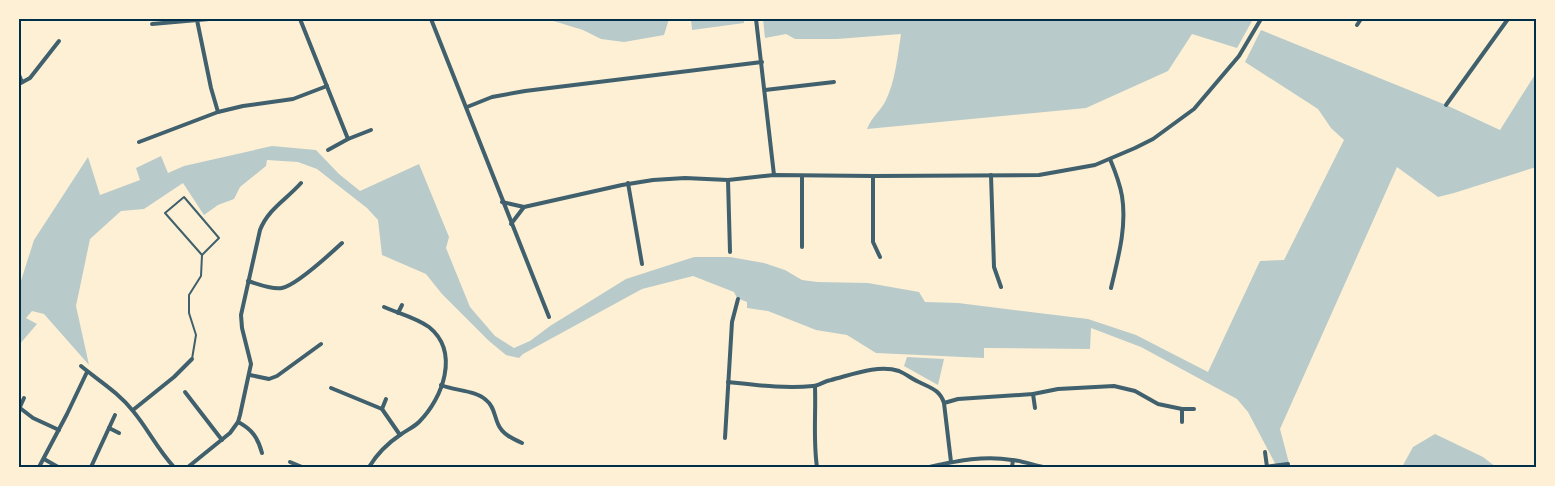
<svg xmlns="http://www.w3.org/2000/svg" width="1555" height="486" viewBox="0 0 1555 486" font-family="Overpass,sans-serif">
	<rect width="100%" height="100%" fill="#fdf0d5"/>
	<g fill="#b9caca">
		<path d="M547,19H669L664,35L624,42L601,39L583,30Z"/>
		<path d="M691,19H744V23L692,30Z"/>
		<path d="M763,19H1247L1252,21L1237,48L1192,34L1168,71L1086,108L867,129C872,116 881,111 886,100C895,82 898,54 901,34L837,39H795L786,34L765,38Z"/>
		<path d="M1261,30L1446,105L1500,130L1536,73V167L1454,193L1438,197L1397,167L1280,429L1290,467H1277L1248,412L1237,399L1141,347L1091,328L1090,349L984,348V358L876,353L847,335L816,330L768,311L747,308V302L737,298L734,292L693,276L642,289L523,354L519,358L506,355L489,341L442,294L426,274L382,255L378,220L367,208L317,169L298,162L267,160L266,166L240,187L234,199L218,205L204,215L183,183L144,209L121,211L90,239L76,306L89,365L44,314L32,311L26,318L37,324L19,345V287L34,240L88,157L100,195L140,180L136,168L161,156L168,173L184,166L272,146L316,150L339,174L360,191L419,164L449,237L446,248L470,307L495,336L514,348L530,341L550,326L626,279L694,257H730L764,263L785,270L802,280L817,282L868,283L919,292L925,302L958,303L1088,319L1136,335L1208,372L1260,261L1284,260L1344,140L1331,128L1318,109L1245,62Z"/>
		<path d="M907,357L944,359L938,385L904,366Z"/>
		<path d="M1435,434L1483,457L1496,467H1402L1413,447Z"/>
	</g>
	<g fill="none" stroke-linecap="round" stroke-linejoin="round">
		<path stroke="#3f606c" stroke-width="2" d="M192,359L196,335L189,313V295L201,276L202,255L165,213L184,197L219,238L202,255"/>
		<g stroke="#3f606c" stroke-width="4">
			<path d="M300,19L348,139"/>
			<path d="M431,19L549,317"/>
			<path d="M756,19L774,175"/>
			<path d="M197,20L211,88L218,112"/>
			<path d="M152,24L209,19"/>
			<path d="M1357,25L1361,19"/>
			<path d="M19,75L22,82"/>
			<path d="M19,84L30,78L59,41"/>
			<path d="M765,90L834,82"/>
			<path d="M1446,105L1508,19"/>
			<path d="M467,107L492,97L525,91L762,62"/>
			<path d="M139,142L218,112L243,106L293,99L327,86"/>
			<path d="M328,150L348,139L371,130"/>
			<path d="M1110,159C1115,171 1120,184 1122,196C1127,227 1118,258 1111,288"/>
			<path d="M991,175L994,267L1001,287"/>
			<path d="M802,176V247"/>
			<path d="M873,176V242L880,257"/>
			<path d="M728,180L730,252"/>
			<path d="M628,183L642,264"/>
			<path d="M502,202L524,207L622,185L653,180L685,178L728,180L774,175L873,176L1039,175L1095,165L1135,148L1153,139L1194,109L1239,56L1261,19"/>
			<path d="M511,224L524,207"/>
			<path d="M248,281C258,284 272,290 282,288C297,285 330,254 342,243"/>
			<path d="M398,313L402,305"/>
			<path d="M81,366C99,381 118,392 133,411C148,429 158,450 174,467"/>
			<path d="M250,375L269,379L277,376L321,344"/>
			<path d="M728,382C756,385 785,389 813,386C819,386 824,381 831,380C851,375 878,364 899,371C906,374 912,379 919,382C931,388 940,390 944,403"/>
			<path d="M441,385C455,391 475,390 486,400C494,406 494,415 498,424C502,434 513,439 522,443"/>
			<path d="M815,387C816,414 813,440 817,467"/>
			<path d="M331,388L382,409L400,435"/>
			<path d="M185,392L222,440"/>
			<path d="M1033,394L1035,408"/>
			<path d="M20,408L33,418L59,430"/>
			<path d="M19,409L24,398"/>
			<path d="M382,409L386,399"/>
			<path d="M1182,409V422"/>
			<path d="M133,410L174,377L192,359"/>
			<path d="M238,422C252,429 258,438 262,453"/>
			<path d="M109,428L119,433"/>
			<path d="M725,438L732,322L738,299"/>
			<path d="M1265,452L1267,467"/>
			<path d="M44,459L58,467"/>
			<path d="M290,462L302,467"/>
			<path d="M951,462L944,403L958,399L1033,394L1058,389L1114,386L1135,391L1158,404L1182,409H1194"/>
			<path d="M39,467L67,414L87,372"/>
			<path d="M91,467L115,415"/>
			<path d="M188,467L230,433L238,422L240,415L251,364L242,328L241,315L260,230C268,209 287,199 301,183"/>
			<path d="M369,467C377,454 388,443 400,435C407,430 414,427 419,422C443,398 460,352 429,327C417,318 398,313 384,307"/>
			<path d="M929,467C957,461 984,455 1012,460C1023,461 1033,465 1043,467"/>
			<path d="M1012,467L1013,460"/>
			<path d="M1265,467L1288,464"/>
		</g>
	</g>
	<rect width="1555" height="486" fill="none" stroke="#fdf0d5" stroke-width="40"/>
	<rect x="20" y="20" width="1515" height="446" fill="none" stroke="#003049" stroke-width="2"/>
</svg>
